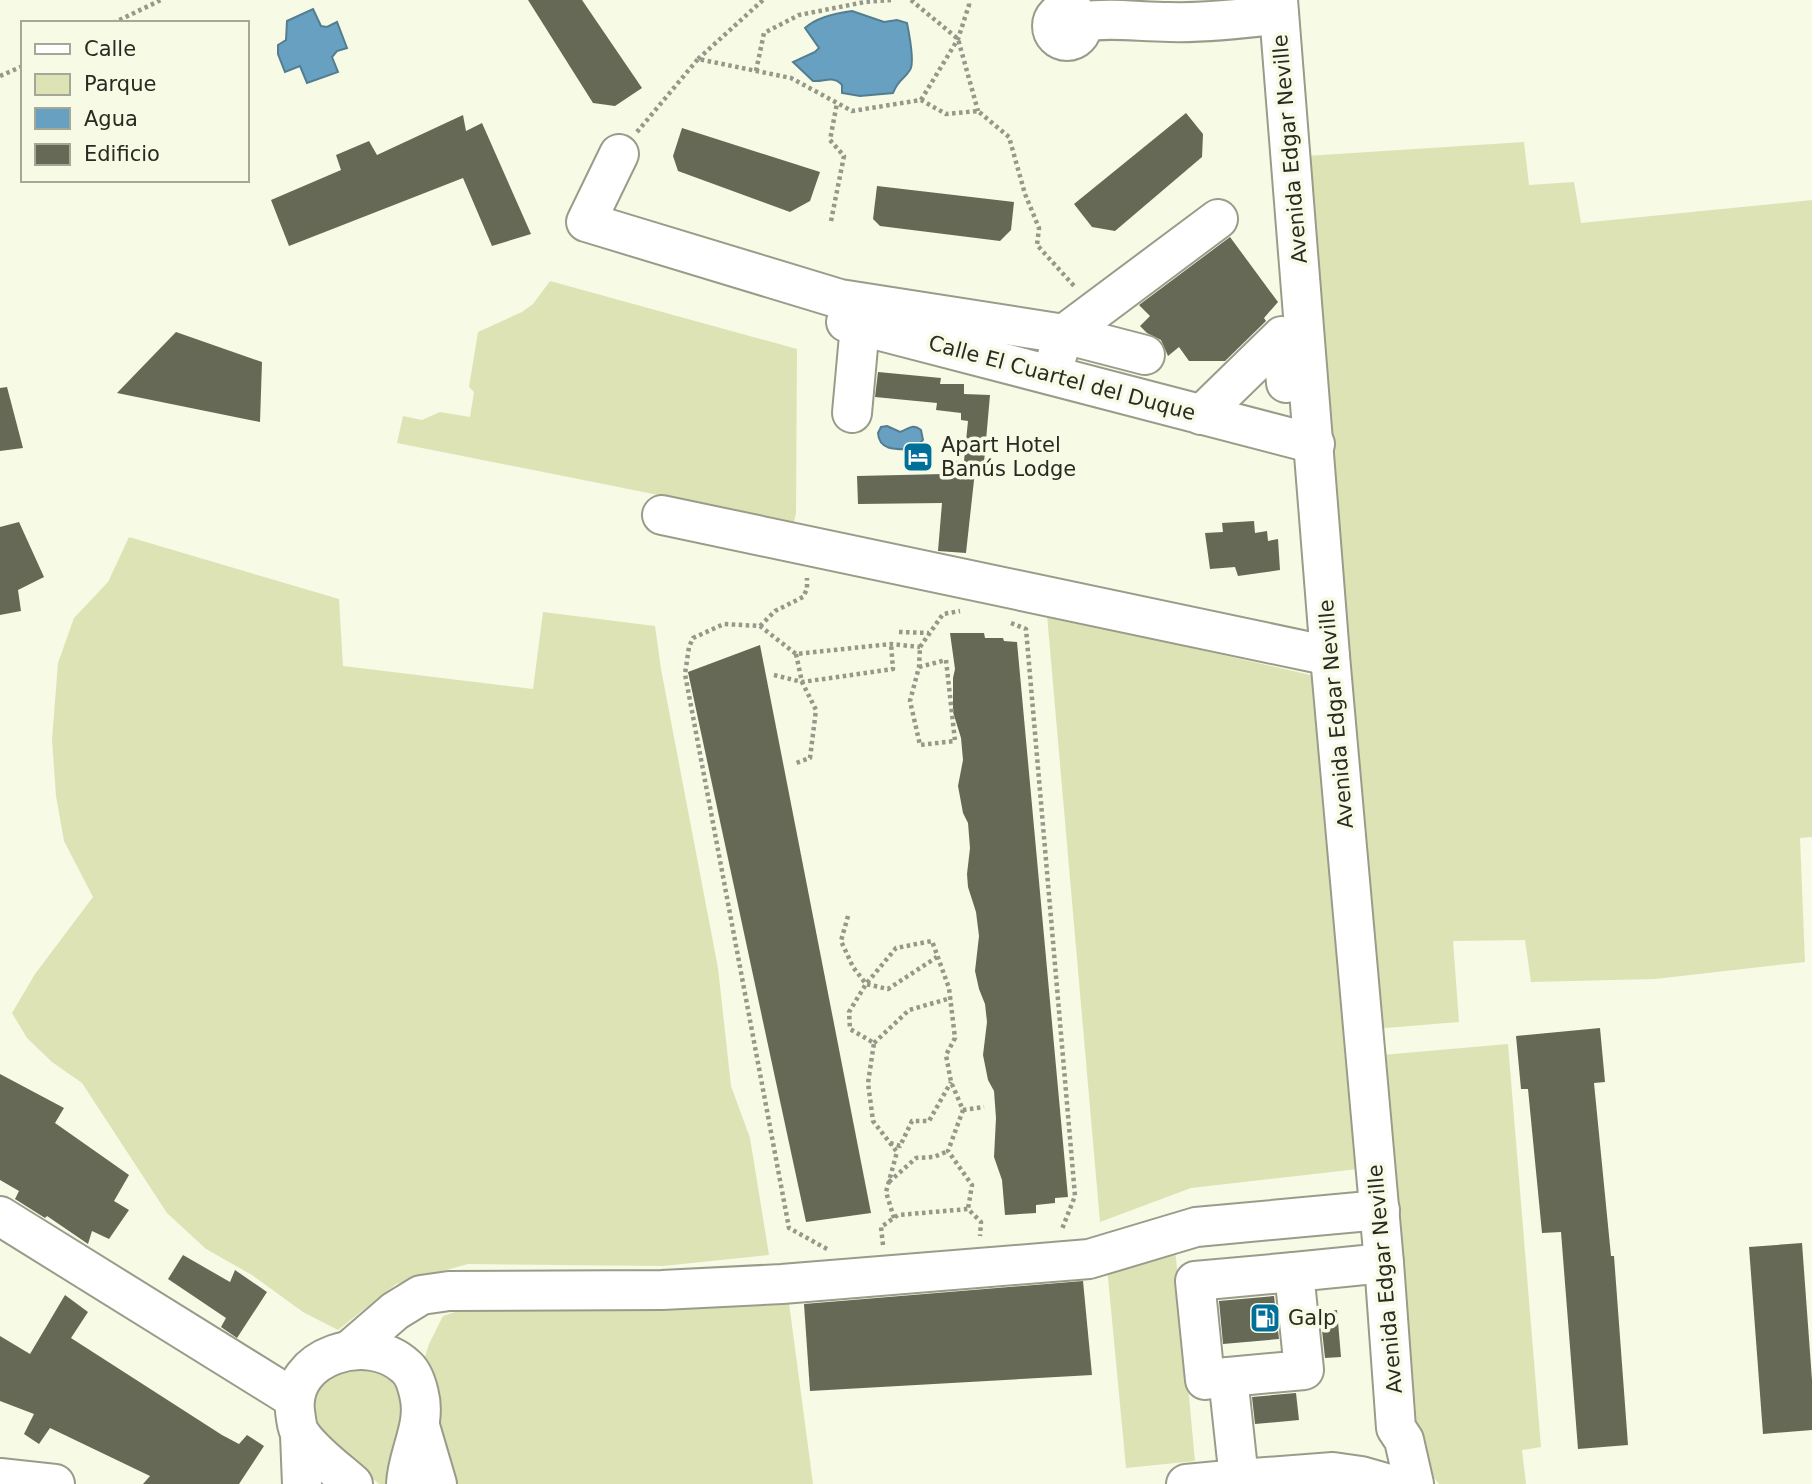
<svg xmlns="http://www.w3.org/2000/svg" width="1812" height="1484" viewBox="0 0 1812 1484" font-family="'DejaVu Sans',sans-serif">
	<rect width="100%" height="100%" fill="#f7fae5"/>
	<g fill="#dee3b6">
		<path d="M1524,142L1529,185L1574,182L1581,223L1812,200V837L1800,838L1805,962L1655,979L1531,982L1525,940L1453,941L1459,1022L1373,1029L1306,156Z"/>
		<path d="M550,281L797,349L796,513L794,522L397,443L403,416L422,420L440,412L470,417L474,392L469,387L478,332L522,312L533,304Z"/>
		<path d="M129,537L339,599L343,666L533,689L543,612L655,626L661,669L718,968L731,1086L750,1138L769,1255L663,1266L468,1264L396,1284L338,1330L303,1312L252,1275L206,1249L167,1213L82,1083L52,1062L27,1038L12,1013L35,974L93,897L64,841L56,796L52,740L58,663L74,618L108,582Z"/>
		<path d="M1047,615L1328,679L1367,1168L1191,1188L1100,1222Z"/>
		<path d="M1508,1044L1541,1447L1522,1450L1526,1484H1439L1424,1465L1413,1432L1382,1055Z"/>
		<path d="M1175,1248L1195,1461L1126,1468L1107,1267Z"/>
		<path d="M789,1303L813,1484H456L447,1464L422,1366L429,1344L443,1316L470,1307L566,1310Z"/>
		<path d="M367,1363L398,1384L405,1405L389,1484H379L317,1430L312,1412L315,1395L326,1375Z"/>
	</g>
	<g fill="#67a0c1" stroke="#547d91" stroke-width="2">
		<path d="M313,9L321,26L327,27L337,22L347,48L337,51L332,57L338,72L307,83L300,66L285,72L278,54V45L286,40L287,21Z"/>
		<path d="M852,11L884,22L897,20L907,23C909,33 915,63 910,70C903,81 899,78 893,93L860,96L842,93V85C833,75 825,82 813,81L793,62L815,52L819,48L805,28C817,17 836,13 852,11Z"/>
		<path d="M887,426L900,432C909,429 912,423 921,430L923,440L914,449C899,449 879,452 878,433L881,427Z"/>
	</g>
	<g fill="#676957">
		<path d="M528,0H582L642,88L615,106L593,103Z"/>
		<path d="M1186,113L1203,134L1202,157L1115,231L1092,227L1074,204Z"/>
		<path d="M463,115L466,131L482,123L531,234L492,246L463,178L289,246L271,200L341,170L336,155L369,141L377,155Z"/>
		<path d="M682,128L820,172L810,201L790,212L678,171L673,156Z"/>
		<path d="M877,186L1014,202L1011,230L1000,241L880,226L873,219Z"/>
		<path d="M1230,237L1278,302L1264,318L1266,321L1225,361H1189L1179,347L1168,356L1161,340L1147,333L1140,326L1150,316L1139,305Z"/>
		<path d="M176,332L262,362L260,422L117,393Z"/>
		<path d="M878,372L941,378L940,384H964V394L990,395L984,463L976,462L966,553L938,551L942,503L858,504L857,476L944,474L945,461H964L968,421L961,420V413L936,410L937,403L875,397Z"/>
		<path d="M7,387L23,448L0,451V388Z"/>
		<path d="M1254,521L1255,533L1267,531L1268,541L1278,539L1280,570L1238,576L1235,567L1210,569L1205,533L1223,532L1222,523Z"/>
		<path d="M19,522L44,577L18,590L21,611L0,615V527Z"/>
		<path d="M950,633H984L985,638H1003L1004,641L1017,642L1068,1197L1055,1198V1203L1036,1205V1213L1005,1215L1002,1180L994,1157L996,1118L994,1091L988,1080L983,1055L987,1022L985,1004L979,989L975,971L979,936L976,912L968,887L967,874L970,848L968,823L963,813L958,786L963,760L961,738L953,712V678L955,669Z"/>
		<path d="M760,645L871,1213L806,1222L688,672Z"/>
		<path d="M1600,1028L1605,1082L1594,1083L1611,1256H1614L1628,1445L1578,1449L1561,1232L1542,1233L1528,1089H1521L1516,1036Z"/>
		<path d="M0,1074L64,1108L55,1123L129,1175L114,1201L129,1210L109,1239L92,1231L88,1244L47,1216L45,1218L15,1199L19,1191L0,1180Z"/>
		<path d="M1802,1243L1812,1380V1430L1763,1434L1749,1247Z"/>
		<path d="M183,1255L230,1282L235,1270L267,1292L237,1338L221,1327L226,1318L168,1279Z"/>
		<path d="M1083,1281L1092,1375L810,1391L804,1304Z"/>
		<path d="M65,1295L88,1312L71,1338L222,1435L239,1444L247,1435L264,1446L239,1484H143L150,1476L50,1428L39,1444L24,1434L34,1414L0,1401V1336L30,1354Z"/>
		<path d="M1274,1296L1279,1339L1223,1344L1219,1301Z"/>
		<path d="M1337,1310L1341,1357L1325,1358L1320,1312Z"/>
		<path d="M1296,1393L1299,1420L1255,1424L1252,1397Z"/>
	</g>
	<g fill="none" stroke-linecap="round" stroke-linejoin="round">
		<g stroke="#9a9c89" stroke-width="42">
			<g id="minor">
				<path d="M1278,0L1330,656L1384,1263L1396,1428L1404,1440L1414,1484"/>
				<circle cx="1067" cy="26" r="15"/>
				<path d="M1081,22C1111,17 1139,22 1169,22C1206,23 1243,19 1279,14"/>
				<path d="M619,154L586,222L840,299L1064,334L1051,375"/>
				<path d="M846,322L1315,444"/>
				<path d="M1064,334L1218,219"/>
				<path d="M1064,334L1145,355"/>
				<path d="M852,413L860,325"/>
				<path d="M1201,415L1282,336L1286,383"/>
				<path d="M662,515L1330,656"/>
				<path d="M0,1216L293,1398"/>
				<path d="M351,1349L395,1311L421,1295L449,1291L662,1290L782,1284L1089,1259L1196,1227L1380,1210"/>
				<path d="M1228,1377L1205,1380L1195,1281L1294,1272"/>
				<path d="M420,1426L437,1484"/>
				<path d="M300,1435L302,1484"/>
				<path d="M0,1478L55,1484"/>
				<path d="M353,1484C336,1469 315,1454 302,1436C297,1430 296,1419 295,1411C289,1355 368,1332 405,1366C413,1372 417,1385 419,1394C427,1425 407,1454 406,1484"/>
				<path d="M1186,1484L1239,1479L1228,1377L1304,1370L1294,1272L1384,1263"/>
				<path d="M1237,1484L1239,1479L1333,1472L1361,1476L1389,1484"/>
			</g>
		</g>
		<g stroke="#969889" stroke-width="4.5" stroke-dasharray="3.5 3.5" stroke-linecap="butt">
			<path d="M911,0L958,39L978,111"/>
			<path d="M113,23L161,0"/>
			<path d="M698,59L763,0"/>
			<path d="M756,71L764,33L799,15L865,2L892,0"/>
			<path d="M0,76L23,66"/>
			<path d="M921,100L958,39L969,5V0"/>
			<path d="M637,132L698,59L791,78L852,111L921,100L946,114L978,111L1009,137L1025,194L1039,228L1037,245L1075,287"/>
			<path d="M831,221L844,156L830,140L837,103"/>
			<path d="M1011,623L1026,629L1075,1196L1062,1229"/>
			<path d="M760,626L775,611L803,597L807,589V578"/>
			<path d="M899,632L929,633"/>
			<path d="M796,654L802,682L816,710L810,758L796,763"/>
			<path d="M919,667L946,660L955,741L920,745L910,701L919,667L920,647L943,614L960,611"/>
			<path d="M774,675L802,682L893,669L891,644"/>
			<path d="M848,916L841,941L853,967L866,984L888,989L937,957"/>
			<path d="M874,1043L909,1010L951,998"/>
			<path d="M963,1110L984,1107"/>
			<path d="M890,1143L900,1146L912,1121H929L951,1082"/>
			<path d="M889,1182L916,1158L934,1157L948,1151"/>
			<path d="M894,1218L886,1192L897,1152L873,1121L868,1083L874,1043L850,1029L849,1012L866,984L896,948L932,941L949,988L955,1038L946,1055L951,1082L963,1110L948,1151L972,1185L968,1209"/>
			<path d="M883,1245L881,1227L898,1215L968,1209L981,1222L980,1236"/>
			<path d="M827,1249L789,1228L685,674L689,647L693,638L724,624L760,626L796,654L891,644L920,647"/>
		</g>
		<use href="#minor" stroke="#fff" stroke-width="38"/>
	</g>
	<defs>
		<g id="hotel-square" transform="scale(1.575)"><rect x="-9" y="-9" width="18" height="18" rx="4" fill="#006f9a" stroke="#f7fae5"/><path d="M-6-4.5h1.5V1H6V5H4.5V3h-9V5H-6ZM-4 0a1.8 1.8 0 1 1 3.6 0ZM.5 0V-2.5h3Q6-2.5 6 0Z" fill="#fff"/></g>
		<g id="fuel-square" transform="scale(1.575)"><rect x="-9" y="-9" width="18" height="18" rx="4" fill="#006f9a" stroke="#f7fae5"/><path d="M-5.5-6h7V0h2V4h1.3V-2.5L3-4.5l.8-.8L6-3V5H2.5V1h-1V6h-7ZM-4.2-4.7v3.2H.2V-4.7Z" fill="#fff"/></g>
	</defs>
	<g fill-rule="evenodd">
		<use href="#hotel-square" x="918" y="457"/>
		<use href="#fuel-square" x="1265" y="1318"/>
	</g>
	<g text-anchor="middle" stroke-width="7" stroke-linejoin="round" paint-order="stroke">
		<g font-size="21" fill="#292a22" stroke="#f7fae5">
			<text transform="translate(1290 149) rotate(-95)" y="7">Avenida Edgar Neville</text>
			<text transform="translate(1062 378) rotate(15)" y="7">Calle El Cuartel del Duque</text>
			<text transform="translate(1336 714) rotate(-95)" y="7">Avenida Edgar Neville</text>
			<text transform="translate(1385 1279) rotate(-95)" y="7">Avenida Edgar Neville</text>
		</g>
		<g font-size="21" fill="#292a22" stroke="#f7fae5" text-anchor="start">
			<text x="941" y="452">Apart Hotel<tspan x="941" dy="24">Banús Lodge</tspan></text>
			<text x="1288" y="1325">Galp</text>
		</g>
	</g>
	<rect x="21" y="21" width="228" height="161" fill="#f7fae5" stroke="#a5a797" stroke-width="2"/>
	<rect x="35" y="44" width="35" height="10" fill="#ffffff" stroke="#a5a797" stroke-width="2"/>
	<text x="84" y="56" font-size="21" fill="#292a22">Calle</text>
	<rect x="35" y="74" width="35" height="21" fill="#dee3b6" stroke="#a5a797" stroke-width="2"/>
	<text x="84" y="91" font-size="21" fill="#292a22">Parque</text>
	<rect x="35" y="108" width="35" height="21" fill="#67a0c1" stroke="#a5a797" stroke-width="2"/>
	<text x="84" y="126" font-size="21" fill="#292a22">Agua</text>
	<rect x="35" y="144" width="35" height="21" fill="#676957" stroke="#a5a797" stroke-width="2"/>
	<text x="84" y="161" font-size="21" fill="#292a22">Edificio</text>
</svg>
